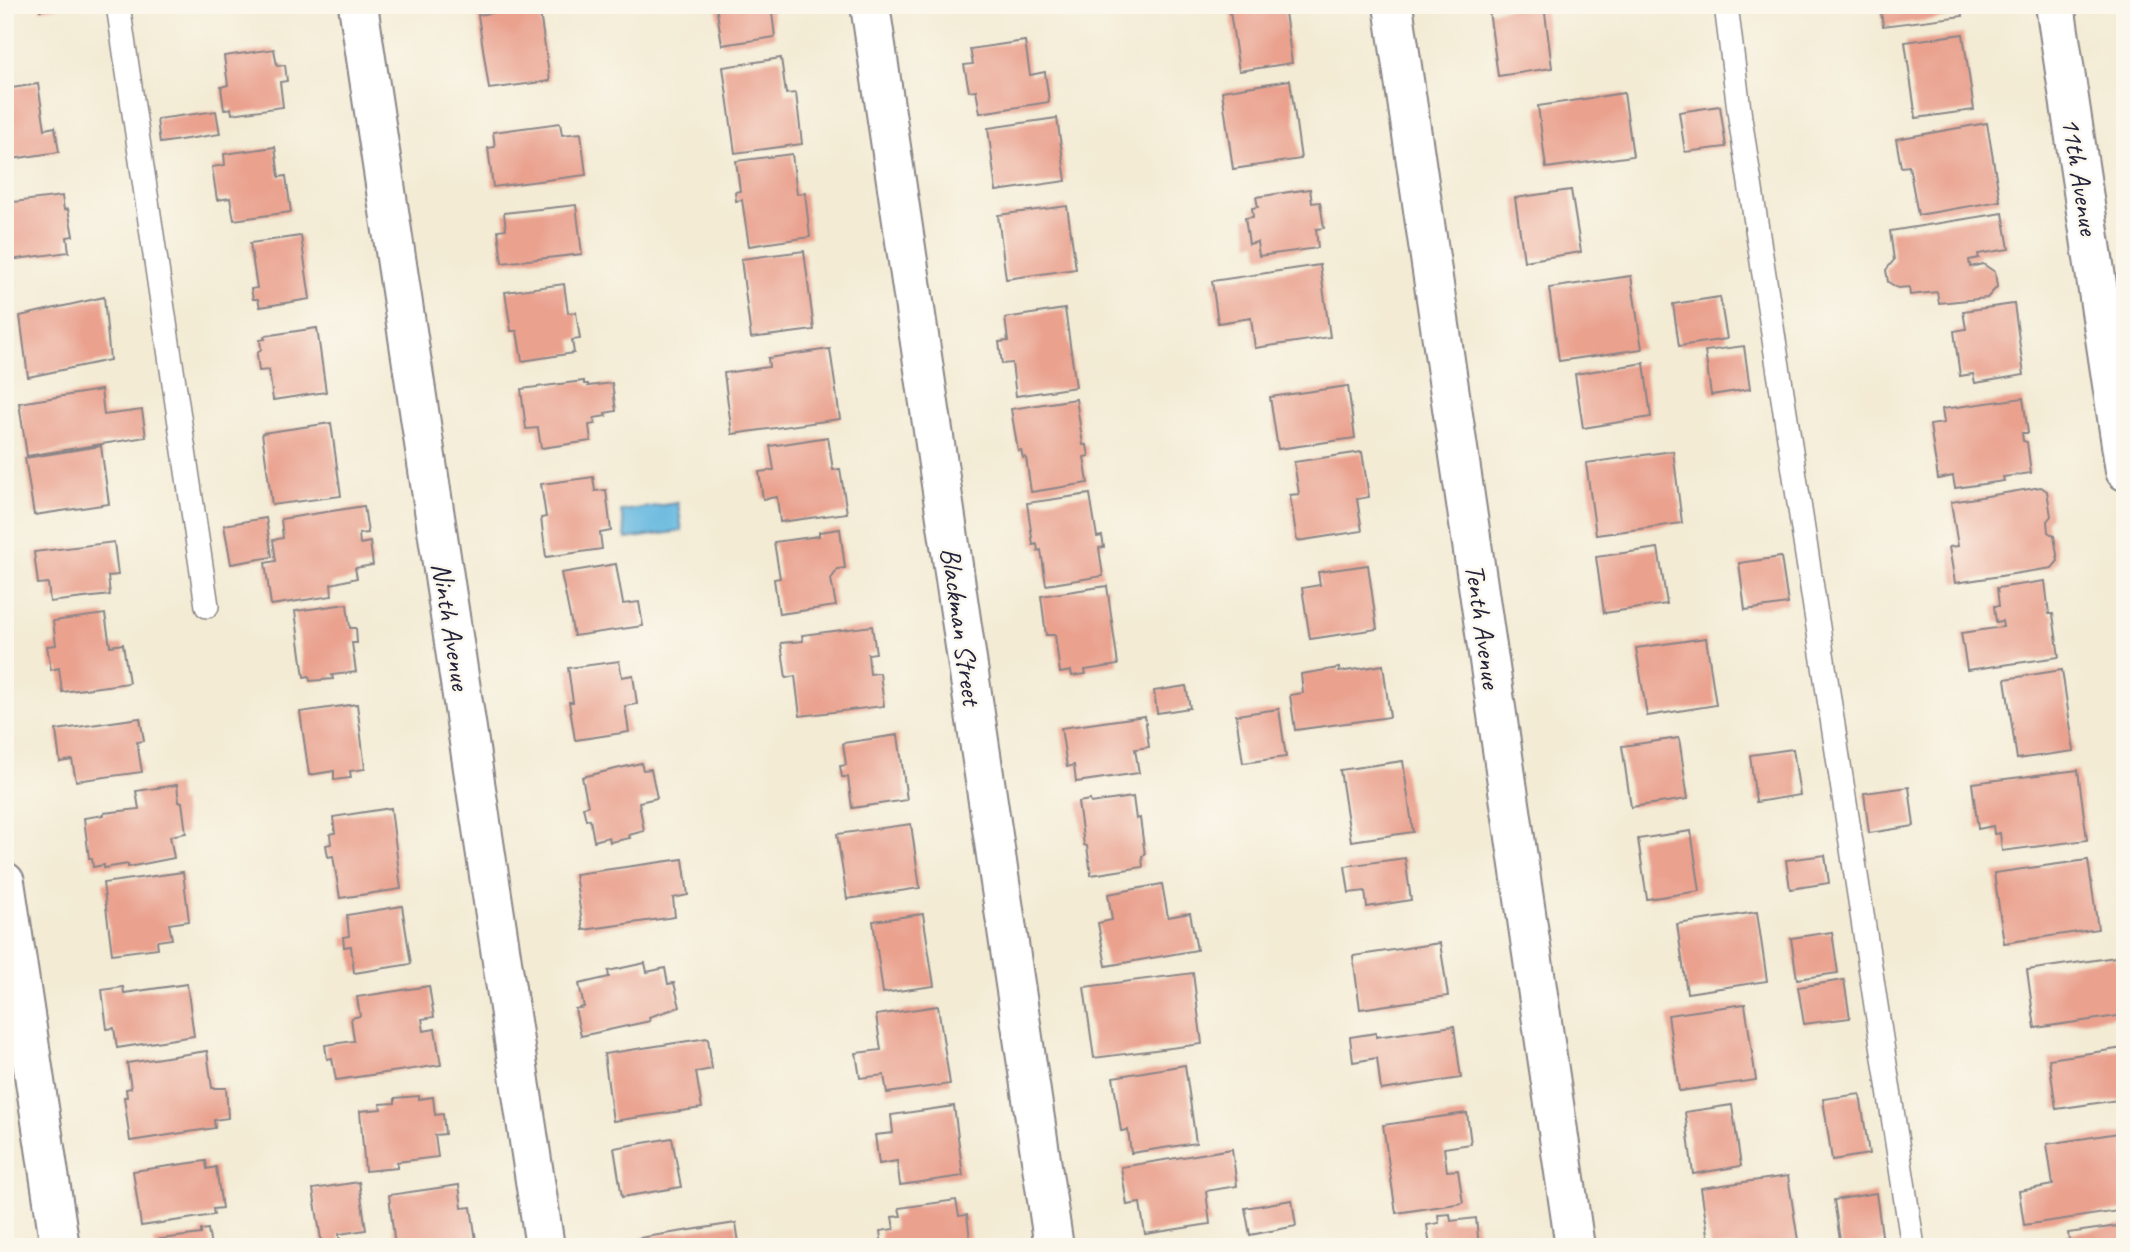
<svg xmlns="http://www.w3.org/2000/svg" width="2130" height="1252" viewBox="0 0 2130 1252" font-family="Caveat,sans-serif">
	<rect width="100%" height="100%" fill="#fbf7ec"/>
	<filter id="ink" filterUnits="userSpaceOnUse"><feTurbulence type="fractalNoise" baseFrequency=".0143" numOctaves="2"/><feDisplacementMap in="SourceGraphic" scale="14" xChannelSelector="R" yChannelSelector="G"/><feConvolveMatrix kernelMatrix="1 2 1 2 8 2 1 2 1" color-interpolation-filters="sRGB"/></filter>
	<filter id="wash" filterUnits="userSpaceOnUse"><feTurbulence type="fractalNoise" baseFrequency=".00686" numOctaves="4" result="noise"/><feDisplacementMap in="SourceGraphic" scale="28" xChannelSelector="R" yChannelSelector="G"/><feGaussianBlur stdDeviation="1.57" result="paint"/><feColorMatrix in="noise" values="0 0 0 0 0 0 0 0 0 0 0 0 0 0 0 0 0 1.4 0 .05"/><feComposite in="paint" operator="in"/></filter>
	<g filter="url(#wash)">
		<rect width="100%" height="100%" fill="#f3ebd4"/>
		<path fill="#63b7df" stroke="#426c8d" stroke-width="2" d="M678,503L682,531L626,539L621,511Z"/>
		<g id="blocks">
			<g fill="#eaa28f">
				<path d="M40,5H58V7L40,10Z"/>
				<path d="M716,5H771L775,37L722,45Z"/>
				<path d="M961,5H983V7L961,10Z"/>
				<path d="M1229,5H1284L1292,63L1239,71Z"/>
				<path d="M1526,5H1544L1552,68L1498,76L1489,11Z"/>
				<path d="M1880,5H1961L1963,16L1883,26Z"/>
				<path d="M539,6L550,81L489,89L478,15Z"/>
				<path d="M1963,34L1974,110L1916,118L1905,42Z"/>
				<path d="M1025,41L1030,75L1045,72L1049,102L980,113L976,90L969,91L964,65L973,64L970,49Z"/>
				<path d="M274,49L277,66L285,65L287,81L280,82L283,107L232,114L231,108L224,110L221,87L228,85L224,56Z"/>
				<path d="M781,58L786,94L796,93L802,144L735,153L723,67Z"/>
				<path d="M1290,80L1301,159L1233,169L1222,91Z"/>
				<path d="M38,84L45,129L55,127L59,152L5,160V89Z"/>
				<path d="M1624,93L1633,156L1546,168L1538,106Z"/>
				<path d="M1720,106L1726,147L1685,152L1679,112Z"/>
				<path d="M216,111L220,134L160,143L157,119Z"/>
				<path d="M1057,118L1066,181L996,191L988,128Z"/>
				<path d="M560,123L562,135L581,133L586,175L493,187L488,148L495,147L493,132Z"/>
				<path d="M1987,123L2000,201L1918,215L1909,166L1901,167L1896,139Z"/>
				<path d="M275,147L279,177L286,176L291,212L234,220L230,198L217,200L212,167L225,165L224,154Z"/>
				<path d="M792,154L797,194L805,193L810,237L749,246L742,200L736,201L735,192L740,191L736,161Z"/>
				<path d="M1310,189L1312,203L1320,202L1324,228L1316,229L1318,248L1259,256L1257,242L1249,244L1245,218L1253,217L1252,208L1258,207L1256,197Z"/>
				<path d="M1571,190L1581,252L1524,261L1515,198Z"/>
				<path d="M62,196L64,210L68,209L73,236L67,237L69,252L10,260L5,229L8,228L5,203Z"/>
				<path d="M576,205L582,254L502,263L498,230L506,229L504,213Z"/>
				<path d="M1067,206L1076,269L1006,279L998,215Z"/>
				<path d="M2003,213L2009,249L1978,254L1979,258L1969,260L1970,267L1983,264L1995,272L1997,287L1987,298L1939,303L1937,292L1910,295L1909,287L1898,288L1888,282L1886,270L1894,260L1890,231Z"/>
				<path d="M301,236L310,299L260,307L258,299H253L251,289L257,288L250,243Z"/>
				<path d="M804,251L814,330L751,338L741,259Z"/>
				<path d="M1320,265L1330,337L1255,348L1251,318L1218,323L1212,281Z"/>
				<path d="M1631,276L1642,349L1559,361L1549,288Z"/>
				<path d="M564,284L568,313L576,312L580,339L572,340L574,353L522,361L517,331H511L505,292Z"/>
				<path d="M104,297L110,360L28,377L20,316Z"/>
				<path d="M1720,297L1727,339L1679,346L1673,304Z"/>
				<path d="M2014,304L2024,375L1975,383L1973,374L1960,376L1954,331L1966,329L1963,311Z"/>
				<path d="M1065,309L1076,387L1016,396L1012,363L1002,364L999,342L1008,341L1005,318Z"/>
				<path d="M317,328L326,392L273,400L269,370L259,371L257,354L261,349L260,340L265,339L264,336Z"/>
				<path d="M1744,346L1750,389L1711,395L1705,351Z"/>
				<path d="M830,349L840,419L732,434L724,373L769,367L768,358Z"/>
				<path d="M1644,363L1651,417L1583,428L1575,374Z"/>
				<path d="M584,381V384H588V386L612,383L616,411L605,413L606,416L594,418L595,424L589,425L591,441L541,448L538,428L526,429L521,389Z"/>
				<path d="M1348,386L1355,438L1278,449L1270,397Z"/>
				<path d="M101,390L104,415L142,410L146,437L27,456L19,403Z"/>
				<path d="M2023,398L2028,433H2022L2023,441L2027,442L2031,473L2003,477L2004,481L1955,488L1953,476L1938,479L1930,425L1944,423L1942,409Z"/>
				<path d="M1076,399L1083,445H1087L1089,456L1084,457L1088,483L1031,492L1026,457L1023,458L1021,450L1018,451L1011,409Z"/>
				<path d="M331,423L341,496L272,505L262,433Z"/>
				<path d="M828,437L833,470L840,469L847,513L780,522L777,497L763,499L759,472L774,470L770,446Z"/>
				<path d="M101,446L109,504L34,515L25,458Z"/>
				<path d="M1673,451L1682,523L1596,535L1586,463Z"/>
				<path d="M1362,452L1369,497L1357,499L1362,531L1297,541L1290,495L1299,494L1294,462Z"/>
				<path d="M593,477L595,491L606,490L611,531L600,533L602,549L546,557L541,518L546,517L541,484Z"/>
				<path d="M2041,487L2047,491L2051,516L2047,521L2048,532L2054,536L2058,561L2052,568L1955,583L1949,547L1958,546L1951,502Z"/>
				<path d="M1090,494L1097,537L1102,536L1104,547L1099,548L1103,576L1046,585L1041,550L1038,551L1037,544L1033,545L1027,503Z"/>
				<path d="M364,506L368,533L359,534L360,544L370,542L373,565L355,568L357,578L331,584L332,596L271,605L265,563L276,561L273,540L283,538L281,519Z"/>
				<path d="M266,518L272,557L231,564L224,525Z"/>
				<path d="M840,529L845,568L838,569L831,579L836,606L779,614L774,579L780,578L774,542L819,536V532Z"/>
				<path d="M114,542L118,575L108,576L110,595L50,602L48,583L38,584L34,552Z"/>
				<path d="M1658,548L1667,604L1604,613L1596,557Z"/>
				<path d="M1781,557L1788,604L1745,610L1739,563Z"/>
				<path d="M616,564L623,604L639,602L643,626L574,636L561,573Z"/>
				<path d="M1368,565L1377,629L1310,639L1302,588L1320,585L1318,572Z"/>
				<path d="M2045,581L2049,614H2053L2059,657L1967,670L1961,633L2003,627L2002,621L1996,622L1994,606H1999L1997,588Z"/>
				<path d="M1107,586L1118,665L1085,670L1086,674L1072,676L1071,671L1060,673L1055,635H1046L1041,596Z"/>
				<path d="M347,604L350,628H356L357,643H352L356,672L332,675L333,679L310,681L309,676L304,677L295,611Z"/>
				<path d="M105,614L110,646L123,644L129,683L62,692L59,668L51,670L47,646L56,645L53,621Z"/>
				<path d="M872,626L876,653L868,654L870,674L880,673L884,706L800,716L795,676L786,678L781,643L803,641L802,635Z"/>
				<path d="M1706,638L1716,705L1647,716L1636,648Z"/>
				<path d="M619,661L622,677L633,675L637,704L625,706L629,732L575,740L569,702H573L568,668Z"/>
				<path d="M1383,665L1390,717L1295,730L1290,695L1303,693L1301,674L1339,668V672Z"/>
				<path d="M2062,670L2074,751L2017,759L2005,679Z"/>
				<path d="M1186,686L1190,708L1157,713L1154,691Z"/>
				<path d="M357,704L365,769L350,771L351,778L334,780V771L309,775L300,712Z"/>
				<path d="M1279,709L1286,757L1243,763L1236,715Z"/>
				<path d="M1145,716L1149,747L1135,749L1139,773L1076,782L1074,765L1067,767L1061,728Z"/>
				<path d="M140,718L144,741L137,742L142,772L76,781L72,760L60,762L56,730Z"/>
				<path d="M898,735L907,800L852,808L848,777H842L840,766L846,765L843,743Z"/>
				<path d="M1679,738L1688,799L1631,807L1622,746Z"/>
				<path d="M1793,749L1800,795L1756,802L1750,755Z"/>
				<path d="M1403,761L1413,832L1351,841L1340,770Z"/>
				<path d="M641,763L643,770L651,769L657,798L639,802L644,831L629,835L630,838L610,842L609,837L594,841L590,819L586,820L583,807L588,806L582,777Z"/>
				<path d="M2078,770L2087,840L2002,851L2000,833L1994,834L1993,826L1978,829L1972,783Z"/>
				<path d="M177,785L179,802H182L186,833L170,836L174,858L128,867V864L104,868V865L93,867L92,858H89L84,818L104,815V813L139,809L136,791Z"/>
				<path d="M1909,787L1914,826L1869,833L1864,793Z"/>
				<path d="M1133,797L1136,819L1140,818L1145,855L1142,856L1143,867L1091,875L1087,846L1084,845L1078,802L1090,800L1091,803Z"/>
				<path d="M391,808L401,889L340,898L333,856L328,857L326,845L331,844L330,834L335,833L333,817Z"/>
				<path d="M911,824L920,888L847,899L837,834Z"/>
				<path d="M1691,831L1700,891L1647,899L1638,839Z"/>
				<path d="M1825,855L1829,883L1790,889L1786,860Z"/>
				<path d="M1405,858L1411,900L1367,907L1365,891L1349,893L1345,866Z"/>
				<path d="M683,859L688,895L673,898L675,917L583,930L575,874Z"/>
				<path d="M2088,860L2098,929L2004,943L1994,873Z"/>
				<path d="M183,872L189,921L169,924L172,939L157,941L158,948L112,954L103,883Z"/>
				<path d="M1162,884L1168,917L1190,913L1197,950L1106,966L1098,923L1112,920L1108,894Z"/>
				<path d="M402,906L411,964L354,973L351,946L344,947L343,937L349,936L347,915Z"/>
				<path d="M1757,912L1767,981L1687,993L1677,924Z"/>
				<path d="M923,914L934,986L883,993L873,921Z"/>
				<path d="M1832,932L1838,973L1797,979L1791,938Z"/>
				<path d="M1440,943L1448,996L1360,1009L1353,956Z"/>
				<path d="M2116,957L2125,1015L2035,1028L2027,970Z"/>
				<path d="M645,963L647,972L665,968L668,984L674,983L680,1007L649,1017L650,1021L581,1036L575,1009L584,1007L579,984L609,977L608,971Z"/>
				<path d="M1193,973L1202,1044L1094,1058L1084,987Z"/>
				<path d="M1844,980L1850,1018L1804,1024L1798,987Z"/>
				<path d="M187,984L194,1036L117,1048L114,1028L107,1029L102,990L123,987L124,993Z"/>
				<path d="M429,986L434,1017L422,1019L424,1031L435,1029L441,1065L336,1080L332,1058L327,1059L325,1045L354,1041L351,1018L360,1016L357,997Z"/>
				<path d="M1745,1004L1756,1080L1679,1091L1668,1015Z"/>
				<path d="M938,1006L950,1084L887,1093L884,1075L860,1078L856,1053L881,1050L876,1015Z"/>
				<path d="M1454,1026L1461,1078L1381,1090L1377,1058L1353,1062L1350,1037L1376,1033V1037Z"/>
				<path d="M708,1038L712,1069L696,1072L702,1108L613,1121L604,1054Z"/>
				<path d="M2124,1048L2125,1099L2056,1109L2049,1059Z"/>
				<path d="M207,1051L212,1088H226L228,1118L214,1120L215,1128L130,1141L124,1097H127L126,1089L131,1088L127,1063Z"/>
				<path d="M1185,1065L1196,1143L1131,1153L1128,1130L1121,1131L1113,1077Z"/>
				<path d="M1860,1094L1869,1154L1832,1160L1823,1099Z"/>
				<path d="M419,1096V1099L433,1097L435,1115L443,1114L445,1134L435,1135L438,1157L397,1162V1168L365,1171L360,1111L381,1109L380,1104L395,1103V1098Z"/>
				<path d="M1732,1105L1741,1166L1693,1174L1685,1112Z"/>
				<path d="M954,1106L963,1176L900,1185L897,1161L879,1164L875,1135L893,1133L891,1115Z"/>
				<path d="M1467,1113L1471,1144L1444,1148L1447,1171L1458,1170L1463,1203L1396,1213L1383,1125Z"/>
				<path d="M2125,1132V1210L2024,1225L2019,1191L2053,1185L2047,1144Z"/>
				<path d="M672,1138L681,1187L622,1197L614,1148Z"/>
				<path d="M1232,1149L1237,1186L1206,1191L1210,1224L1145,1234L1140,1203L1127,1205L1121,1167Z"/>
				<path d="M206,1161L207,1169L216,1167L222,1208L213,1209L214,1215L141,1226L133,1171Z"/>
				<path d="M1788,1176L1799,1247H1710L1701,1188Z"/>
				<path d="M359,1182L366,1230L339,1234L340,1243L322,1246L313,1189Z"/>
				<path d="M459,1185L462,1208L471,1207L477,1247H395L389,1195Z"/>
				<path d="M1876,1193L1883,1242L1841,1247L1834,1200Z"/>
				<path d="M956,1200L959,1216L967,1215L971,1247H882L880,1231L894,1229L892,1217L901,1216L899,1208Z"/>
				<path d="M1292,1200L1296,1226L1250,1235L1245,1208Z"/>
				<path d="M1450,1214L1451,1221L1476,1218L1479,1247H1430L1427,1225L1439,1223L1438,1215Z"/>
				<path d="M736,1223L739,1243L745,1242L746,1247H641L639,1238Z"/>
				<path d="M2125,1225V1247H2070L2068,1233Z"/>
				<path d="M208,1229L211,1247H154L153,1240L201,1234V1230Z"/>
			</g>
		</g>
	</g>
	<g filter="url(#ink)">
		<use href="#blocks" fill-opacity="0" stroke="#8a8688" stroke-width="2"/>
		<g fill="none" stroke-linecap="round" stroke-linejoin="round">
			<g stroke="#8a8688" stroke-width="26">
				<g id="lane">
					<path d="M118,5L207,606"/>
					<path d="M1726,5L1740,118L1913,1247"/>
				</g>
			</g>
			<g stroke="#8a8688" stroke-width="42">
				<g id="street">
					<path d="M358,5L545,1247"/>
					<path d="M870,5L1054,1247"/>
					<path d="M2055,5L2125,471"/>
					<path d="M5,882L60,1247"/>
				</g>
			</g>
			<g stroke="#8a8688" stroke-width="42">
				<path id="primary" d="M1393,5L1575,1247"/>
			</g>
			<use href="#lane" stroke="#fff" stroke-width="23"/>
			<use href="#street" stroke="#fff" stroke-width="38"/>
			<use href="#primary" stroke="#fff" stroke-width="38"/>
		</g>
	</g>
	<g text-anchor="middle" stroke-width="5" stroke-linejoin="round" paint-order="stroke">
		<g font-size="28" fill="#22223b" stroke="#fbf7ec">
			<text transform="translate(2081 176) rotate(81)" y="10">11th Avenue</text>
			<text transform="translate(452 626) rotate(81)" y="10">Ninth Avenue</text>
			<text transform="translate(962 626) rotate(82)" y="10">Blackman Street</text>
			<text transform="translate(1484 626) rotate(82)" y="10">Tenth Avenue</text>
		</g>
	</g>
	<rect width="2130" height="1252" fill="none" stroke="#fbf7ec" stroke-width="28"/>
</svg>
